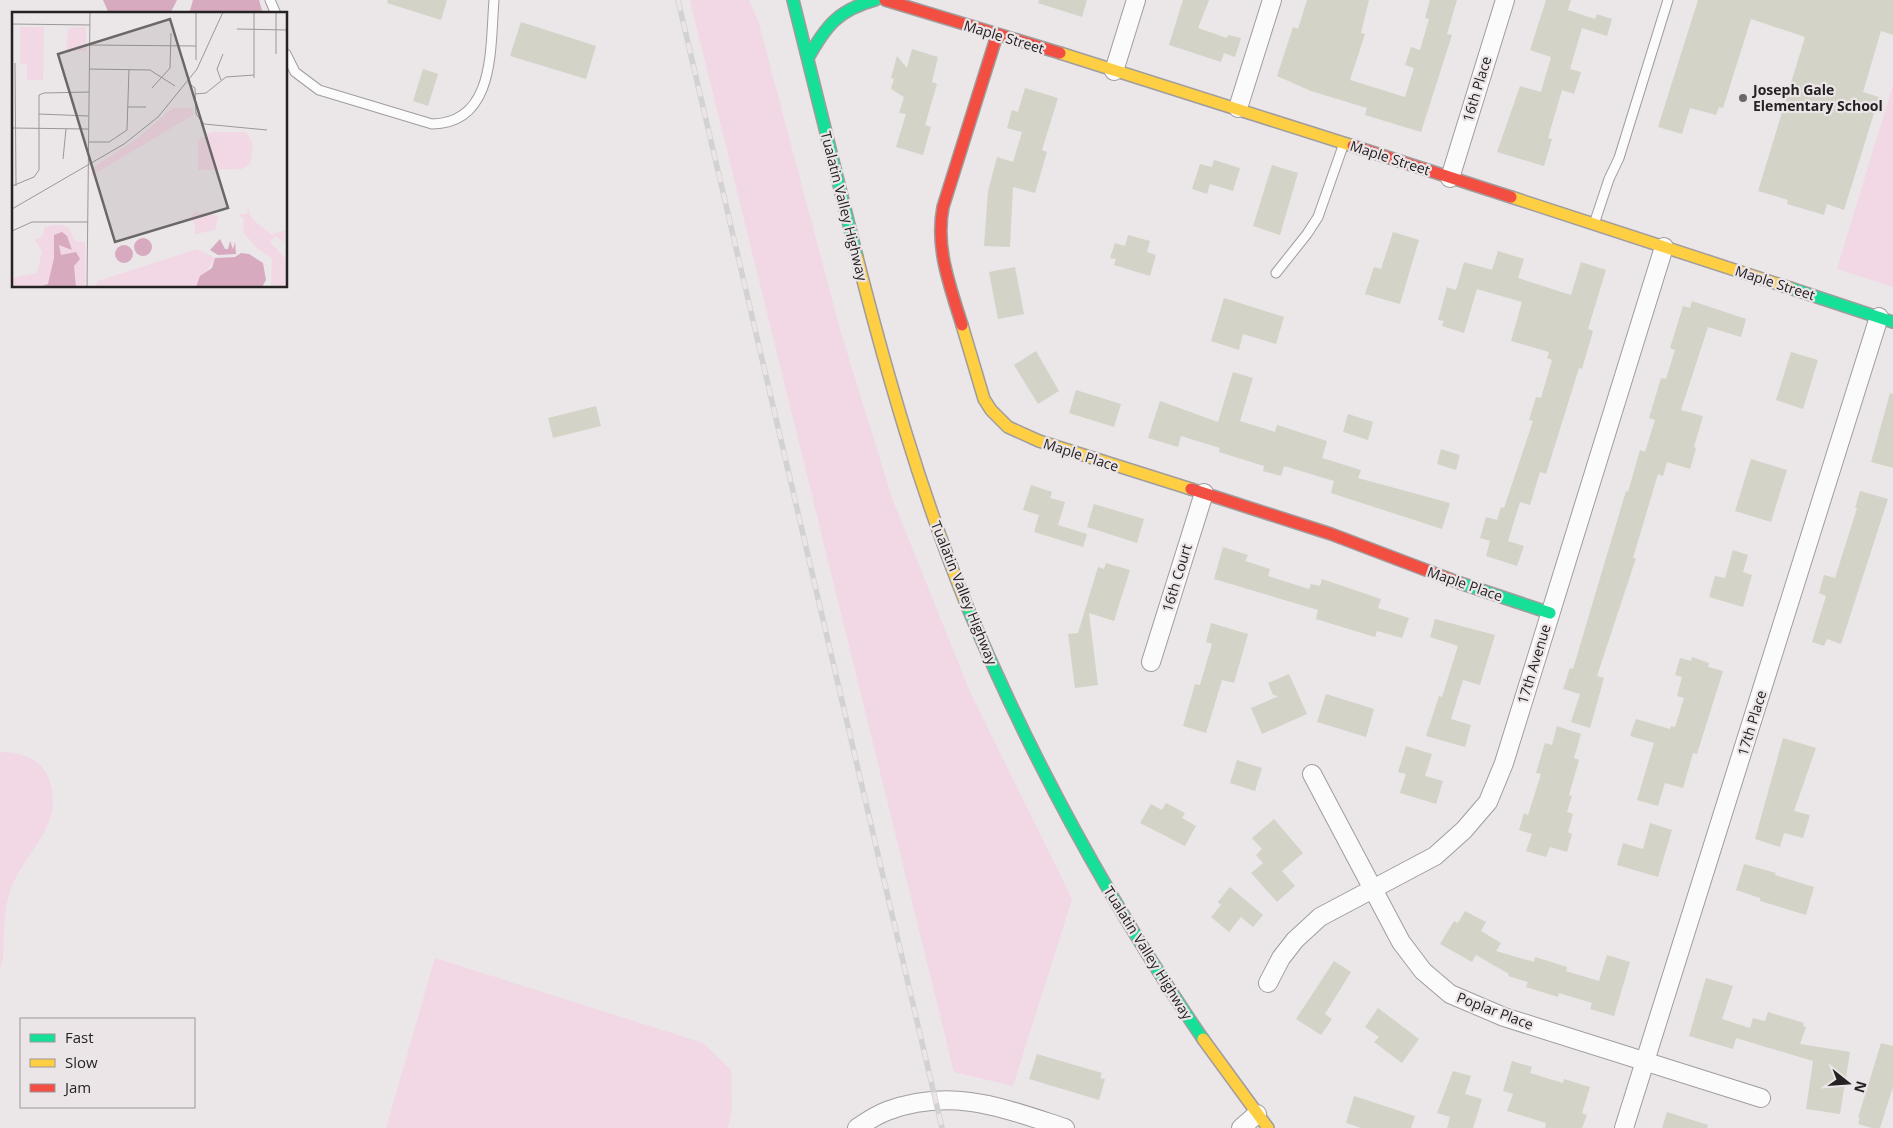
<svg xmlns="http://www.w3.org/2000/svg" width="1893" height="1128" viewBox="0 0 1893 1128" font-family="'Open Sans',sans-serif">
	<rect width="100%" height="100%" fill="#ebe6e8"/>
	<g fill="#f2d7e4">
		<path d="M690,0H749L759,24L841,333L892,498L970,692L1072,899L1013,1086L954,1072Z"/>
		<path d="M1893,85V287L1837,269Z"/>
		<path d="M0,752C17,752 38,757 46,773C71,823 22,851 9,894C3,914 4,938 3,959L0,968Z"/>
		<path d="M435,958L703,1043L731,1070L732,1109L728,1128H386Z"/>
	</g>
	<g fill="#d7aac0">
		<path d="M103,0H177L170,14H109Z"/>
		<path d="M193,0H259L263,14H189Z"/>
	</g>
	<g fill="#d4d3c8">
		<path d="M388,0H447L441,20L387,3Z"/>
		<path d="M1039,0H1087L1082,17L1038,3Z"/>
		<path d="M1183,0H1209L1198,28L1227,38L1228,35L1241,38L1235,57L1224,53L1221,62L1169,45Z"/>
		<path d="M1307,0H1369L1361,33L1365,34L1350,80L1405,97L1414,68L1405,65L1411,47L1420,50L1429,19L1425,18L1430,0H1457L1447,34L1452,35L1421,132L1365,115L1367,108L1311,91L1277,76L1293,27L1298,29Z"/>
		<path d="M1546,0H1571L1568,10L1595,19L1597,14L1612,19L1607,36L1582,28L1570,69L1581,72L1574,94L1562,90L1548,138L1552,139L1544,166L1497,152L1520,86L1541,92L1551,57L1530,50Z"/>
		<path d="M1698,0H1893V35L1881,31L1863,92L1879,97L1844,210L1827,204L1824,215L1787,204L1788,200L1758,191L1805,37L1751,19L1723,108L1719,107L1716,115L1690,108L1682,134L1658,127Z"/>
		<path d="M521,22L596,46L586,79L510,56Z"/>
		<path d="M912,49L938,57L932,82L937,84L925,125L931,127L923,155L896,147L906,114L899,113L904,97L891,89L894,79L891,78L897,56L907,68Z"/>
		<path d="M423,69L438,74L428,106L413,101Z"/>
		<path d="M1025,88L1058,98L1042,150L1047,152L1035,193L1013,187L1010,247L984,246L988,191L997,157L1013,162L1022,132L1007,128L1012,110L1018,112Z"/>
		<path d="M1214,160L1240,168L1233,191L1210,184L1207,194L1192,189L1200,164L1212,167Z"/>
		<path d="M1272,165L1298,173L1280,235L1253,226Z"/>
		<path d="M1393,232L1419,240L1400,304L1365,294L1374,267L1381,269Z"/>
		<path d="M1128,235L1150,241L1147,252L1156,255L1150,276L1114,265L1116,259L1110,258L1115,243L1125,246Z"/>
		<path d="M1498,251L1524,259L1518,278L1571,295L1581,262L1606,270L1588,329L1593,331L1582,369L1579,368L1546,474L1540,472L1530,505L1520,502L1508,541L1524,546L1517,566L1486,556L1490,541L1480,538L1486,517L1497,520L1501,507L1504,508L1533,421L1529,420L1536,397L1541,398L1552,360L1547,358L1549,352L1511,341L1522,302L1477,289L1464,333L1442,326L1444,321L1438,320L1447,287L1456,290L1464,262L1492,270Z"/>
		<path d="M1015,267L1024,314L998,319L989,272Z"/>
		<path d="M1224,298L1284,317L1276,344L1243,334L1239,350L1211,341Z"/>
		<path d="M1692,301L1746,319L1741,337L1708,327L1681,410L1703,416L1694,447L1696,448L1690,469L1667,462L1663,476L1658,474L1633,558H1636L1597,676L1604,678L1590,728L1571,722L1580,694L1563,689L1570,668L1573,669L1626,491L1628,492L1640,450L1645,452L1655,420L1649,418L1661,378L1666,379L1675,350L1670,348L1683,306L1690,308Z"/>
		<path d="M1036,351L1059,391L1038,404L1014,365Z"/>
		<path d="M1791,352L1818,360L1803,409L1776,400Z"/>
		<path d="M1233,372L1253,378L1240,421L1275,432L1277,425L1327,441L1322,458L1361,470L1358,478L1450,503L1442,529L1331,493L1334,481L1284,466L1281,476L1263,471L1264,466L1219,452L1220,448L1181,436L1178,447L1148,438L1160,401L1218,422Z"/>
		<path d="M1076,390L1121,404L1114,427L1069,413Z"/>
		<path d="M1890,393L1893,394V468L1871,462Z"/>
		<path d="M596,406L601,426L553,438L548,418Z"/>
		<path d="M1348,414L1373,422L1368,440L1343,432Z"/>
		<path d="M1441,449L1460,455L1456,470L1437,464Z"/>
		<path d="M1751,459L1787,470L1771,522L1735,511Z"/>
		<path d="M1031,485L1052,492L1050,498L1065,502L1058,525L1087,534L1083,547L1034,532L1039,515L1023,510Z"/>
		<path d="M1860,491L1888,499L1841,644L1827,639L1824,646L1812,642L1826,596L1819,593L1824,575L1835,578L1857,508H1855Z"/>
		<path d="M1094,504L1144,519L1137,543L1087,527Z"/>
		<path d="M1223,547L1248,555L1245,561L1270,569L1268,576L1309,589L1311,584L1320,586L1322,579L1381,599L1378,608L1409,618L1402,638L1377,631L1375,637L1316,619L1318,610L1214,579Z"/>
		<path d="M1733,550L1748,555L1743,572L1752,575L1743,607L1709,597L1715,576L1725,578Z"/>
		<path d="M1106,563L1130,570L1114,621L1089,613L1098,685L1075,688L1068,634L1078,633L1098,567L1104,569Z"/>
		<path d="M1435,619L1495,635L1480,685L1463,680L1451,719L1471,725L1465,747L1426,736L1439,696L1442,697L1458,646L1430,637Z"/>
		<path d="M1211,623L1248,634L1234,683L1222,680L1206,733L1183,726L1195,684L1200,685L1212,644L1206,642Z"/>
		<path d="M1692,657L1709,663L1708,667L1723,671L1697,754L1693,753L1683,788L1665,783L1658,806L1637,800L1654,743L1630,736L1636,719L1670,729L1671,726L1675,727L1684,698L1677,696L1682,677L1675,675L1680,658L1691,661Z"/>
		<path d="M1289,674L1307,714L1262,734L1251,708L1279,696L1273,695L1268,683Z"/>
		<path d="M1326,694L1374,709L1366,737L1317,722Z"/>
		<path d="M1557,726L1581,734L1574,758L1579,760L1569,795L1572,796L1567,812L1573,814L1568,832L1572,834L1567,852L1550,847L1546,857L1526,851L1532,834L1519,830L1524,813L1528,815L1541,774L1536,773L1545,743L1552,745Z"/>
		<path d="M1783,738L1816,748L1794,811L1810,815L1803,838L1784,833L1780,847L1755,839Z"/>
		<path d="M1406,746L1432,754L1425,776L1443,781L1436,804L1400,793L1406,774L1398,772Z"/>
		<path d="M1237,760L1262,768L1255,791L1230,783Z"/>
		<path d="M1166,803L1185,813L1182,818L1196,826L1185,846L1140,823L1151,804L1162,810Z"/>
		<path d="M1274,819L1303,853L1282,871L1295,886L1277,902L1251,873L1263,863L1256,855L1262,849L1252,838Z"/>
		<path d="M1650,823L1672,830L1658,877L1617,865L1623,843L1643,849Z"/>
		<path d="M1744,864L1776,873L1775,875L1814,887L1806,915L1760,901V898L1736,890Z"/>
		<path d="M1230,887L1263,915L1253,927L1241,917L1229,932L1211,917L1221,905L1218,902Z"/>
		<path d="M1465,911L1486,922L1481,931L1501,943L1496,951L1534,962L1535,957L1567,967L1566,971L1599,981L1607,955L1630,962L1614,1016L1590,1009L1592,1003L1559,993L1558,997L1526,987L1528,982L1508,976L1509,974L1476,955L1472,962L1440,944L1454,921L1458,923Z"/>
		<path d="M1334,961L1351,972L1325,1014L1332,1019L1321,1035L1296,1019Z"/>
		<path d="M1706,978L1733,986L1722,1019L1750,1028L1753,1018L1765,1021L1768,1012L1804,1023L1803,1026L1806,1027L1800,1044L1850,1052L1840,1114L1806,1109L1813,1061L1736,1038L1733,1049L1689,1036Z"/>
		<path d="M1378,1008L1419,1039L1402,1063L1374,1042L1379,1037L1365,1027Z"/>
		<path d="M1881,1043L1893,1046V1087L1880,1128H1872L1858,1124L1860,1118H1858Z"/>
		<path d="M1037,1054L1102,1073L1100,1078L1105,1079L1099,1100L1029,1079Z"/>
		<path d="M1512,1061L1532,1067L1530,1073L1563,1083L1564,1079L1590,1087L1582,1113L1587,1115L1582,1128H1545L1546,1123L1507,1111L1513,1094L1503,1091Z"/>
		<path d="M1453,1071L1471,1076L1465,1094L1482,1099L1473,1128H1447L1450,1117L1437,1113Z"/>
		<path d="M1354,1096L1415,1116L1411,1128H1361L1346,1123Z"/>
		<path d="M1667,1112L1708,1125L1707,1128H1662Z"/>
	</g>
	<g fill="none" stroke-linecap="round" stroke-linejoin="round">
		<g stroke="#a09d9e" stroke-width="11">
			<g id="lane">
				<path d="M270,0L276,14"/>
				<path d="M286,54L295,72L319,90L432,124C496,123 490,47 494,0"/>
				<path d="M1594,224L1609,179L1619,158L1668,0"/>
				<path d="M1276,273L1307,234L1318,217L1344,143"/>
			</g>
		</g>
		<g stroke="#a09d9e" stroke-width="20">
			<g id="street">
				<path d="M1114,71L1136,0"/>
				<path d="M1238,108L1272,0"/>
				<path d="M1450,178L1505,0"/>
				<path d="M1151,662L1204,493"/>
				<path d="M1312,774L1401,942L1423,971L1450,994L1504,1017L1761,1098"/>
				<path d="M1268,983L1281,958L1295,940L1320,917L1435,856L1464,830L1488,802L1504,763L1664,247"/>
				<path d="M857,1128C866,1122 876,1115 887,1111C952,1087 1003,1108 1065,1128"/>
				<path d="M1241,1128L1257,1114"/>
				<path d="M1624,1128L1879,317"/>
			</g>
		</g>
		<g stroke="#a09d9e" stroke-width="14">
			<g id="fast">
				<path d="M793,0L857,257"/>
				<path d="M808,58C826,26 838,10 875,0"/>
				<path d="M1790,288L1893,322"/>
				<path d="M1460,583L1550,613"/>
				<path d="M967,606C1031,759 1110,903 1203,1039"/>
			</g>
		</g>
		<g stroke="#a09d9e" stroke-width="14">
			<g id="slow">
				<path d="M1060,53L1353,146"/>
				<path d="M1511,197L1790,288"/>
				<path d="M857,257C887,375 921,493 967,606"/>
				<path d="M962,325L984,399L991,410L1008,427L1039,441L1191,489"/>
				<path d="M1203,1039L1268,1128"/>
			</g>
		</g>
		<g stroke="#a09d9e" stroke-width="14">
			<g id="jam">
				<path d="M885,0L1060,53"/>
				<path d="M1353,146L1511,197"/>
				<path d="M962,325C950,286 935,248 943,207L997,35"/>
				<path d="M1191,489L1331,534L1460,583"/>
			</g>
		</g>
		<use href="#lane" stroke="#fcfbfc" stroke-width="9"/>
		<use href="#street" stroke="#fcfbfc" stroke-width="18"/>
		<use href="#fast" stroke="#16e098" stroke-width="11"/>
		<use href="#slow" stroke="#ffcf43" stroke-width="11"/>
		<use href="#jam" stroke="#f24e42" stroke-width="11"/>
		<g stroke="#d3d2d3" stroke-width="5.5">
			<path id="rail" d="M678,0L942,1128"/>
		</g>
		<use href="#rail" stroke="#ece5e8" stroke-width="4" stroke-dasharray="11" stroke-linecap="butt"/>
	</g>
	<circle fill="#6a6768" stroke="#ece5e8" stroke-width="2" cx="1743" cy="98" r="5"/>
	<g text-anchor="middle" stroke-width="4.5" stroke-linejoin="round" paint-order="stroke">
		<g font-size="14" fill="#242223" stroke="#ece5e8">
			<text transform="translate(1004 37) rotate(17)" y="5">Maple Street</text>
			<text transform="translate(1477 89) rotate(-73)" y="5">16th Place</text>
			<text transform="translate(1390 158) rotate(18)" y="5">Maple Street</text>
			<text transform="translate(844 206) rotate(76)" y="5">Tualatin Valley Highway</text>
			<text transform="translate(1775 283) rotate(18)" y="5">Maple Street</text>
			<text transform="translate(1081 455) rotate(18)" y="5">Maple Place</text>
			<text transform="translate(1177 578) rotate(-73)" y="5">16th Court</text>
			<text transform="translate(1465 584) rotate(19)" y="5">Maple Place</text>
			<text transform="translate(964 593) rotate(68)" y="5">Tualatin Valley Highway</text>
			<text transform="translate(1534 664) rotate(-73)" y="5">17th Avenue</text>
			<text transform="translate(1752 723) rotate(-73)" y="5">17th Place</text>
			<text transform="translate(1148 953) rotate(58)" y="5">Tualatin Valley Highway</text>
			<text transform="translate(1495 1011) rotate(21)" y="5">Poplar Place</text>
		</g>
		<g font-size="14" font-weight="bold" fill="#242223" stroke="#ece5e8" text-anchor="start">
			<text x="1753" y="95">Joseph Gale<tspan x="1753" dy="16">Elementary School</tspan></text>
		</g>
	</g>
	<g transform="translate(12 12)">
		<rect width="275" height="275" fill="#ebe6e8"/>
		<path d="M8,15H32L31,68H15V52H8ZM74,15V39H54L56,16ZM160,96H181V103L79,164L80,156L126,126ZM200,120H233L237,124L241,133L238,152L230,157L186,158V128ZM236,196L240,207L260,223L273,218L272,230L263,224L258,230L275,248V275H259L260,246L246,237L231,220L232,207L226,202H235ZM183,200L206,204L203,218L183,222V212L178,206ZM42,213H51L57,216L63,229L73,230V275H0V266L25,261L30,240L23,228L30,225L33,215ZM185,237L203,246L184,275H83L86,269Z" fill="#f2d7e4"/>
		<path d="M50,220L55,224L60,238L47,233L49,243L64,240L68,247L62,254L64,275H28L36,272L42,246V223ZM122 235a9 9 0 1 1 18 0a9 9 0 1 1-18 0ZM208,227L213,237H216L218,229L221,237L223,230L224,242L206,243L198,238ZM103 242a9 9 0 1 1 18 0a9 9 0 1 1-18 0ZM229,241L237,242L251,251L254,268L250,275H184L188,264L200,256L203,246L223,245Z" fill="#d7aac0"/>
		<path fill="none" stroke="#9b9899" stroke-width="1" d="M242,0V66M0,12L78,13M225,17L275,18M78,33L184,34M264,42V1M184,48V0M3,51L4,174M77,57L138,58L163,74M209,68L205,57L211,42M176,71L183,76L184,102L192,112L255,118M140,76L158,56L159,21M183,82L194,81L214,65L242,63M116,95H134M27,102L76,104M0,116L76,117M76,130H97L115,118L117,57M51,147L54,117M0,174L22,165L27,158V83L32,81L77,80M0,197L112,132L146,105L185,57L211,0M0,219L20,210H76M75,275L78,0"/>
		<path fill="#6a6768" fill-opacity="0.15" stroke="#6a6768" stroke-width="2.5" d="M158,7L216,196L103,230L46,42Z"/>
		<rect width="275" height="275" fill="none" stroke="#242223" stroke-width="2.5"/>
	</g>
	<rect x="20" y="1018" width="175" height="90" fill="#ece5e8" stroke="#9c9799"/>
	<rect x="30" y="1034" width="25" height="8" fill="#16e098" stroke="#9c9799"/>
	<text x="65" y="1043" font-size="15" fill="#242223">Fast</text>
	<rect x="30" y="1059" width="25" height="8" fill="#ffcf43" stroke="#9c9799"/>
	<text x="65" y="1068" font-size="15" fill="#242223">Slow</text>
	<rect x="30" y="1084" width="25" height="8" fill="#f24e42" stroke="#9c9799"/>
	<text x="65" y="1093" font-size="15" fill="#242223">Jam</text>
	<g transform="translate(1848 1083) rotate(107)" stroke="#ece5e8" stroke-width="4" paint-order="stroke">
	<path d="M0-4L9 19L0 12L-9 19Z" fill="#242223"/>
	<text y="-8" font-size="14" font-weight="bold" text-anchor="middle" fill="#242223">N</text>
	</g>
</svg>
